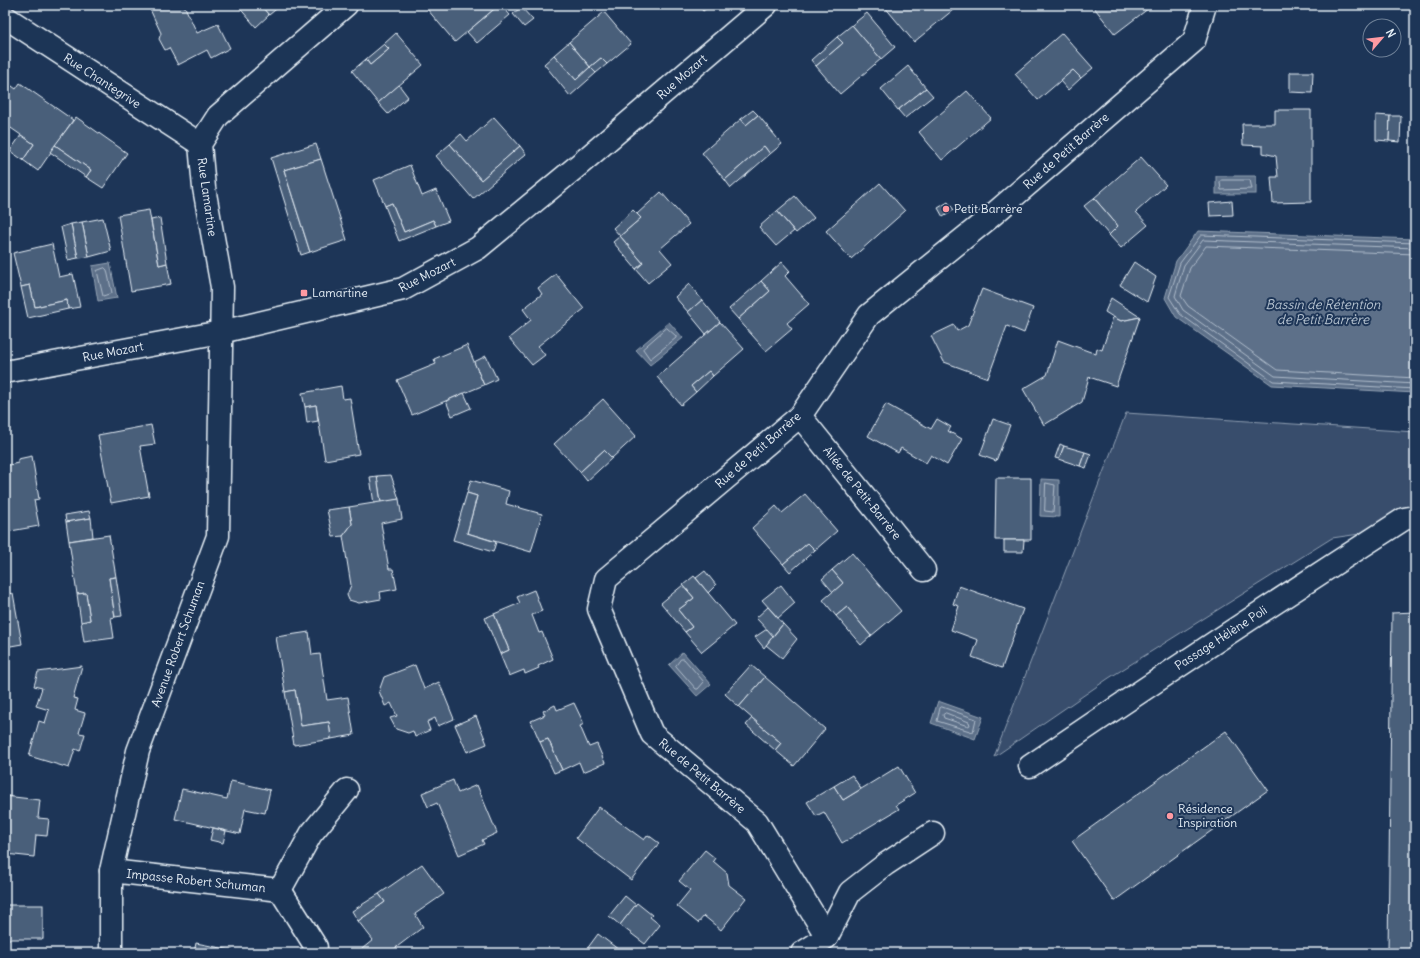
<svg xmlns="http://www.w3.org/2000/svg" width="1420" height="958" viewBox="0 0 1420 958" font-family="Delius,sans-serif">
	<rect width="100%" height="100%" fill="#1d3557"/>
	<filter id="ink" filterUnits="userSpaceOnUse"><feTurbulence type="fractalNoise" baseFrequency=".025" numOctaves="2"/><feDisplacementMap in="SourceGraphic" scale="8" xChannelSelector="R" yChannelSelector="G"/><feConvolveMatrix kernelMatrix="1 2 1 2 8 2 1 2 1" color-interpolation-filters="sRGB"/></filter>
	<g filter="url(#ink)">
		<path fill="#374d6c" stroke="#909fb2" d="M1126,413L1415,432V526L1332,538L1109,678L994,757Z"/>
		<g fill="#5d7089" stroke="#95a4b5">
			<rect x="1216" y="176" width="40" height="18"/>
			<path d="M1198,231L1415,239V393L1272,385L1176,317L1165,298L1176,261Z"/>
			<path d="M110,263L117,298L98,301L92,266Z"/>
			<path d="M669,322L683,338L650,365L636,350Z"/>
			<path d="M1041,479L1059,480V517L1040,516Z"/>
			<path d="M683,652L711,684L697,696L669,665Z"/>
			<path d="M938,701L983,717L975,739L931,723Z"/>
		</g>
		<g fill="none" stroke-linecap="round" stroke-linejoin="round">
			<g stroke="#b0bdcc" stroke-width="1">
				<path d="M1222,180H1250L1252,189L1221,190L1220,182Z"/>
				<path d="M1415,243L1201,235L1180,263L1169,297L1180,314L1273,381L1415,389"/>
				<path d="M1415,248L1203,240L1184,265L1175,296L1183,310L1275,376L1415,384"/>
				<path d="M1415,254L1206,246L1190,268L1181,296L1188,306L1277,370L1415,378"/>
				<path d="M105,268L107,270L112,293L103,296L97,271Z"/>
				<path d="M667,328L676,336V338L650,359L643,349Z"/>
				<path d="M1046,483L1055,485L1053,512L1045,511Z"/>
				<path d="M681,659H684L704,682L698,689H696L676,666Z"/>
				<path d="M942,707L976,719L973,732L937,721L940,708Z"/>
				<path d="M946,713L969,722L970,725L968,726L944,718L943,715Z"/>
			</g>
		</g>
		<g fill="#495e7a" stroke="#e8f1f8">
			<path d="M148,5H184L197,33L218,24L230,48L211,58L207,50L178,65L169,48L165,50L159,39L161,33Z"/>
			<path d="M237,5H267L263,8L269,15L256,27Z"/>
			<path d="M267,5H281L269,15L263,8Z"/>
			<path d="M432,5H499L455,42L427,9Z"/>
			<path d="M499,5H501L510,15L477,43L467,32Z"/>
			<path d="M698,5H711L703,11Z"/>
			<path d="M886,5H959L914,42L884,6Z"/>
			<path d="M1092,5H1153L1115,34Z"/>
			<path d="M1338,5H1415V9L1337,8Z"/>
			<path d="M521,7L533,20L524,27L513,14Z"/>
			<path d="M604,12L631,44L607,64L601,58L590,67L569,42Z"/>
			<path d="M867,13L895,47L881,59L852,25Z"/>
			<path d="M852,25L881,59L840,94L816,66L843,43L837,37Z"/>
			<path d="M396,33L423,65L378,103L352,71L366,59L370,65L389,49L384,44Z"/>
			<path d="M1062,33L1093,68L1081,78L1073,70L1038,100L1015,74Z"/>
			<path d="M837,37L843,43L816,66L811,60Z"/>
			<path d="M569,42L590,67L576,80L554,55Z"/>
			<path d="M384,44L389,49L370,65L366,59Z"/>
			<path d="M554,55L576,80L590,67L596,73L570,96L544,64Z"/>
			<path d="M601,58L607,64L596,73L590,67Z"/>
			<path d="M908,66L926,88L898,110L881,89Z"/>
			<path d="M1073,70L1081,78L1068,90L1060,81Z"/>
			<path d="M1290,72H1313L1312,93L1290,92Z"/>
			<path d="M5,81L16,89L20,83L73,120L38,171L23,160L34,144L5,124Z"/>
			<path d="M399,85L408,97L388,114L378,103Z"/>
			<path d="M926,88L933,96L905,118L898,110Z"/>
			<path d="M967,91L991,118L942,160L919,132Z"/>
			<path d="M753,110L758,115L746,125L741,119Z"/>
			<path d="M1275,110H1311V202L1273,203L1271,177H1278L1276,156L1263,153V146L1243,145L1242,124H1275Z"/>
			<path d="M758,115L782,144L770,154L764,146L725,180L702,153L741,119L746,125Z"/>
			<path d="M1376,115L1390,116L1389,141L1376,140Z"/>
			<path d="M1390,116H1401L1400,142L1389,141Z"/>
			<path d="M76,117L127,153L103,188L86,177L91,170L55,145Z"/>
			<path d="M494,117L520,146L481,180L450,144L461,134L467,141Z"/>
			<path d="M21,135L34,144L23,160L10,151Z"/>
			<path d="M316,144L321,159L284,170L310,252L301,255L271,158Z"/>
			<path d="M450,144L481,180L520,146L526,154L473,199L436,156Z"/>
			<path d="M55,145L91,170L86,177L50,152Z"/>
			<path d="M764,146L770,154L731,188L725,180Z"/>
			<path d="M1141,157L1166,185L1136,212L1148,225L1121,248L1109,235L1118,226L1094,198Z"/>
			<path d="M321,159L347,240L310,252L284,170Z"/>
			<path d="M410,165L422,196L436,190L449,221L436,226L433,220L404,232L392,203L385,206L374,180Z"/>
			<path d="M880,183L905,211L851,259L826,231Z"/>
			<path d="M661,192L689,224L660,249L672,263L648,283L636,269L643,263L620,236L641,218L637,214Z"/>
			<path d="M795,196L814,218L796,233L777,211Z"/>
			<path d="M1094,198L1118,226L1109,235L1084,206Z"/>
			<path d="M1232,201L1233,215L1210,216L1209,203Z"/>
			<path d="M948,202L954,210L943,217L938,208Z"/>
			<path d="M392,203L404,232L433,220L436,226L399,241L385,206Z"/>
			<path d="M149,210L159,265L167,263L171,284L131,291L118,215Z"/>
			<path d="M633,210L641,218L620,236L613,228Z"/>
			<path d="M777,211L794,231L776,246L759,227Z"/>
			<path d="M103,218L111,251L89,257L82,222Z"/>
			<path d="M160,218L167,263L159,265L151,220Z"/>
			<path d="M82,222L89,257L78,258L71,224Z"/>
			<path d="M71,224L78,258L68,260L61,227Z"/>
			<path d="M620,236L643,263L636,269L613,242Z"/>
			<path d="M52,244L59,277L73,274L80,307L68,309L67,300L35,307L30,285L21,287L13,253Z"/>
			<path d="M782,262L790,271L785,276L809,304L787,323L792,329L766,351L738,319L770,291L761,281Z"/>
			<path d="M1134,262L1156,277L1147,302L1120,285Z"/>
			<path d="M556,274L584,309L538,346L545,355L532,365L509,338L531,320L523,309L542,294L538,288Z"/>
			<path d="M761,281L770,291L738,319L729,309Z"/>
			<path d="M689,284L702,300L688,312L675,297Z"/>
			<path d="M30,285L35,307L67,300L68,309L28,318L21,287Z"/>
			<path d="M982,289L1033,308L1024,333L1007,326L988,378L944,362L931,336L954,325L957,331L968,325Z"/>
			<path d="M1111,298L1140,317L1121,321L1113,317L1105,312Z"/>
			<path d="M702,300L720,322L706,334L688,312Z"/>
			<path d="M1113,317L1121,321L1140,317L1116,386L1089,377L1082,402L1044,425L1023,389L1047,375L1058,340L1096,354L1097,348L1102,350Z"/>
			<path d="M720,322L744,349L713,376L709,371L691,386L696,392L681,405L657,377Z"/>
			<path d="M467,345L484,385L412,415L397,380L436,364L434,359Z"/>
			<path d="M486,356L497,379L484,385L474,362Z"/>
			<path d="M709,371L713,376L696,392L691,386Z"/>
			<path d="M341,386L343,399L350,398L359,454L325,460L316,405L305,407L302,393Z"/>
			<path d="M464,393L471,408L452,416L446,401Z"/>
			<path d="M603,399L636,436L612,458L604,450L580,472L554,444Z"/>
			<path d="M886,404L931,429L937,419L951,427L948,431L962,439L947,465L931,455L926,463L901,448L898,453L868,436Z"/>
			<path d="M316,405L318,421L307,423L305,407Z"/>
			<path d="M993,419L1010,425L996,461L980,455Z"/>
			<path d="M151,425L155,444L140,446L149,496L111,503L98,435Z"/>
			<path d="M1060,444L1064,446L1059,459L1055,458Z"/>
			<path d="M1064,446L1085,452L1080,466L1059,459Z"/>
			<path d="M604,450L612,458L587,481L580,472Z"/>
			<path d="M1085,452L1091,454L1086,468L1080,466Z"/>
			<path d="M32,456L39,499L34,500L39,526L5,532V466L18,463V459Z"/>
			<path d="M391,475L399,499L381,503L377,476Z"/>
			<path d="M377,476L381,503L374,504L370,477Z"/>
			<path d="M996,478H1031V540H995Z"/>
			<path d="M471,480L509,491L506,504L542,514L531,552L467,533L477,496L467,493Z"/>
			<path d="M467,493L477,496L467,533L496,542L493,552L453,540Z"/>
			<path d="M805,494L837,531L815,550L808,543L783,564L752,528L776,506L782,513Z"/>
			<path d="M399,499L402,519L381,523L389,569H393L397,589L380,592L381,599L359,603L349,600L347,595L351,585L343,536L352,524L349,507Z"/>
			<path d="M349,507L352,524L343,536L333,537L327,510Z"/>
			<path d="M89,511L91,518L66,522L65,515Z"/>
			<path d="M91,518L93,537L69,541L66,522Z"/>
			<path d="M109,535L116,577L109,578L115,617L111,618L114,638L84,642L81,622L90,620L86,593L77,594L69,541Z"/>
			<path d="M1004,540H1024L1023,552H1004Z"/>
			<path d="M808,543L815,550L790,572L783,564Z"/>
			<path d="M852,553L901,611L871,636L847,607L836,616L823,600L843,583L832,570Z"/>
			<path d="M832,570L843,583L833,592L822,579Z"/>
			<path d="M705,571L716,585L708,593L696,578Z"/>
			<path d="M694,576L735,625L702,652L685,632L692,627L678,610L694,598L683,585Z"/>
			<path d="M116,577L122,616L115,617L109,578Z"/>
			<path d="M683,585L694,598L678,610L692,627L685,632L661,603Z"/>
			<path d="M781,585L795,603L778,618L762,600Z"/>
			<path d="M959,586L1023,609L1002,668L972,657L978,640L951,630L959,606L953,604Z"/>
			<path d="M534,590L542,611L532,615L539,633L542,632L553,659L538,666L539,668L525,674L524,670L509,676L500,654L509,650L494,614L520,603L517,597Z"/>
			<path d="M13,593L22,644L5,647V595Z"/>
			<path d="M86,593L90,620L81,622L77,594Z"/>
			<path d="M768,607L783,624L773,636L756,618Z"/>
			<path d="M847,607L871,636L861,645L836,616Z"/>
			<path d="M1415,612V953H1388L1392,613Z"/>
			<path d="M494,614L509,650L500,654L485,618Z"/>
			<path d="M783,624L797,639L782,658L766,645Z"/>
			<path d="M767,629L773,636L764,648L755,637Z"/>
			<path d="M309,632L312,655L320,654L327,700L348,697L354,735L331,739L329,722L301,726L295,690L285,692L276,637Z"/>
			<path d="M415,665L424,689L439,682L454,719L438,726L435,718L427,722L430,730L415,737L413,731L408,733L396,729L390,718L397,716L391,703L385,706L379,691L384,677Z"/>
			<path d="M751,665L765,677L739,707L725,694Z"/>
			<path d="M82,666L73,698L78,699L75,710L85,713L79,733L85,734L80,751L75,749L69,768L29,756L39,721L45,723L49,710L36,706L42,688L34,686L38,672Z"/>
			<path d="M765,677L825,729L794,766L775,750L781,743L739,707Z"/>
			<path d="M295,690L301,726L329,722L331,739L294,745L285,692Z"/>
			<path d="M574,703L584,724L580,726L589,747L597,744L605,763L583,772L579,762L562,770L548,739L540,742L531,721L545,715L543,711L555,705L557,710Z"/>
			<path d="M476,716L487,744L467,752L455,725Z"/>
			<path d="M752,718L781,743L775,750L746,725Z"/>
			<path d="M1226,731L1268,790L1114,901L1072,841Z"/>
			<path d="M548,739L562,770L554,773L540,742Z"/>
			<path d="M899,766L915,793L896,805L899,809L842,843L824,812L816,816L807,802L834,786L843,800Z"/>
			<path d="M852,775L861,789L843,800L834,786Z"/>
			<path d="M453,780L458,793L477,785L497,833L482,840L484,844L459,855L437,803L428,807L422,793Z"/>
			<path d="M231,781L270,790L265,813L245,809L240,834L175,819L182,789L227,799Z"/>
			<path d="M5,796L40,800L38,818L49,819L47,836L36,835L34,857L5,854Z"/>
			<path d="M599,807L644,840L648,835L659,843L631,880L576,838Z"/>
			<path d="M213,828L226,831L223,843L210,840Z"/>
			<path d="M705,850L715,858L713,861L727,873L729,885L746,898L721,930L704,916L698,923L677,906L690,890L679,881Z"/>
			<path d="M422,864L444,894L415,914L423,927L389,953H357L373,940L358,921L385,902L379,894Z"/>
			<path d="M379,894L385,902L358,921L352,911Z"/>
			<path d="M625,896L636,905L620,925L609,916Z"/>
			<path d="M637,903L652,915L650,917L660,925L645,944L620,925Z"/>
			<rect x="5" y="905" width="38" height="34"/>
			<path d="M598,934L623,953H584Z"/>
			<path d="M196,943L241,952L194,953Z"/>
		</g>
		<g fill="none" stroke-linecap="round" stroke-linejoin="round">
			<g stroke="#e8f1f8" stroke-width="25">
				<g id="street">
					<path d="M5,17L200,144"/>
					<path d="M5,372L221,332L403,289L478,248L580,164L766,5"/>
					<path d="M800,416L924,570"/>
					<path d="M1030,766C1154,682 1278,600 1404,519L1415,517"/>
					<path d="M111,871L280,890L311,834L347,790"/>
					<path d="M280,890L316,947"/>
					<path d="M827,937L757,822L652,734L599,609L606,579L800,416L869,315L989,218L1194,41L1205,5"/>
					<path d="M111,953V871L138,751L218,536L222,287L204,188L200,144L218,116L346,5"/>
					<path d="M802,953L827,937L850,892L886,864L933,833"/>
				</g>
			</g>
			<use href="#street" stroke="#1d3557" stroke-width="22"/>
		</g>
	</g>
	<g fill="#ff9aa2" stroke="#1d3557" stroke-width="1.5">
		<circle cx="946" cy="209" r="4"/>
		<rect x="300" y="289" width="8" height="8" rx="2"/>
		<circle cx="1170" cy="816" r="4"/>
	</g>
	<g text-anchor="middle" stroke-width="4" stroke-linejoin="round" paint-order="stroke">
		<g font-size="12" fill="#e8f1f8" stroke="#1d3557">
			<text transform="translate(682 77) rotate(-41)" y="4">Rue Mozart</text>
			<text transform="translate(102 81) rotate(33)" y="4">Rue Chantegrive</text>
			<text transform="translate(1066 151) rotate(-41)" y="4">Rue de Petit Barrère</text>
			<text transform="translate(207 197) rotate(82)" y="4">Rue Lamartine</text>
			<text transform="translate(427 275) rotate(-27)" y="4">Rue Mozart</text>
			<text transform="translate(113 352) rotate(-11)" y="4">Rue Mozart</text>
			<text transform="translate(758 450) rotate(-41)" y="4">Rue de Petit Barrère</text>
			<text transform="translate(862 493) rotate(51)" y="4">Allée de Petit-Barrère</text>
			<text transform="translate(1221 638) rotate(-33)" y="4">Passage Hélène Poli</text>
			<text transform="translate(178 644) rotate(-70)" y="4">Avenue Robert Schuman</text>
			<text transform="translate(702 776) rotate(40)" y="4">Rue de Petit Barrère</text>
			<text transform="translate(196 881) rotate(6)" y="4">Impasse Robert Schuman</text>
		</g>
		<g font-size="12" fill="#e8f1f8" stroke="#1d3557" text-anchor="start">
			<text x="954" y="213">Petit Barrère</text>
			<text x="312" y="297">Lamartine</text>
			<text x="1178" y="813">Résidence<tspan x="1178" dy="14">Inspiration</tspan></text>
		</g>
		<g font-size="13" font-style="italic" fill="#b7c4d1" stroke="#1d3557">
			<text x="1323" y="309">Bassin de Rétention<tspan x="1323" dy="15">de Petit Barrère</tspan></text>
		</g>
	</g>
	<rect width="1420" height="958" fill="none" stroke="#1d3557" stroke-width="20"/>
	<rect x="10" y="10" width="1400" height="938" fill="none" stroke="#e8f1f8" stroke-width="1.5" filter="url(#ink)"/>
	<g transform="translate(1382 38) rotate(62)"><circle r="19" fill="#1d3557" stroke="#6e8097"/>
	<path d="M0-3L7 15L0 10L-7 15Z" fill="#ff9aa2"/>
	<text y="-6" font-size="11" font-weight="bold" text-anchor="middle" fill="#e8f1f8">N</text>
	</g>
</svg>
